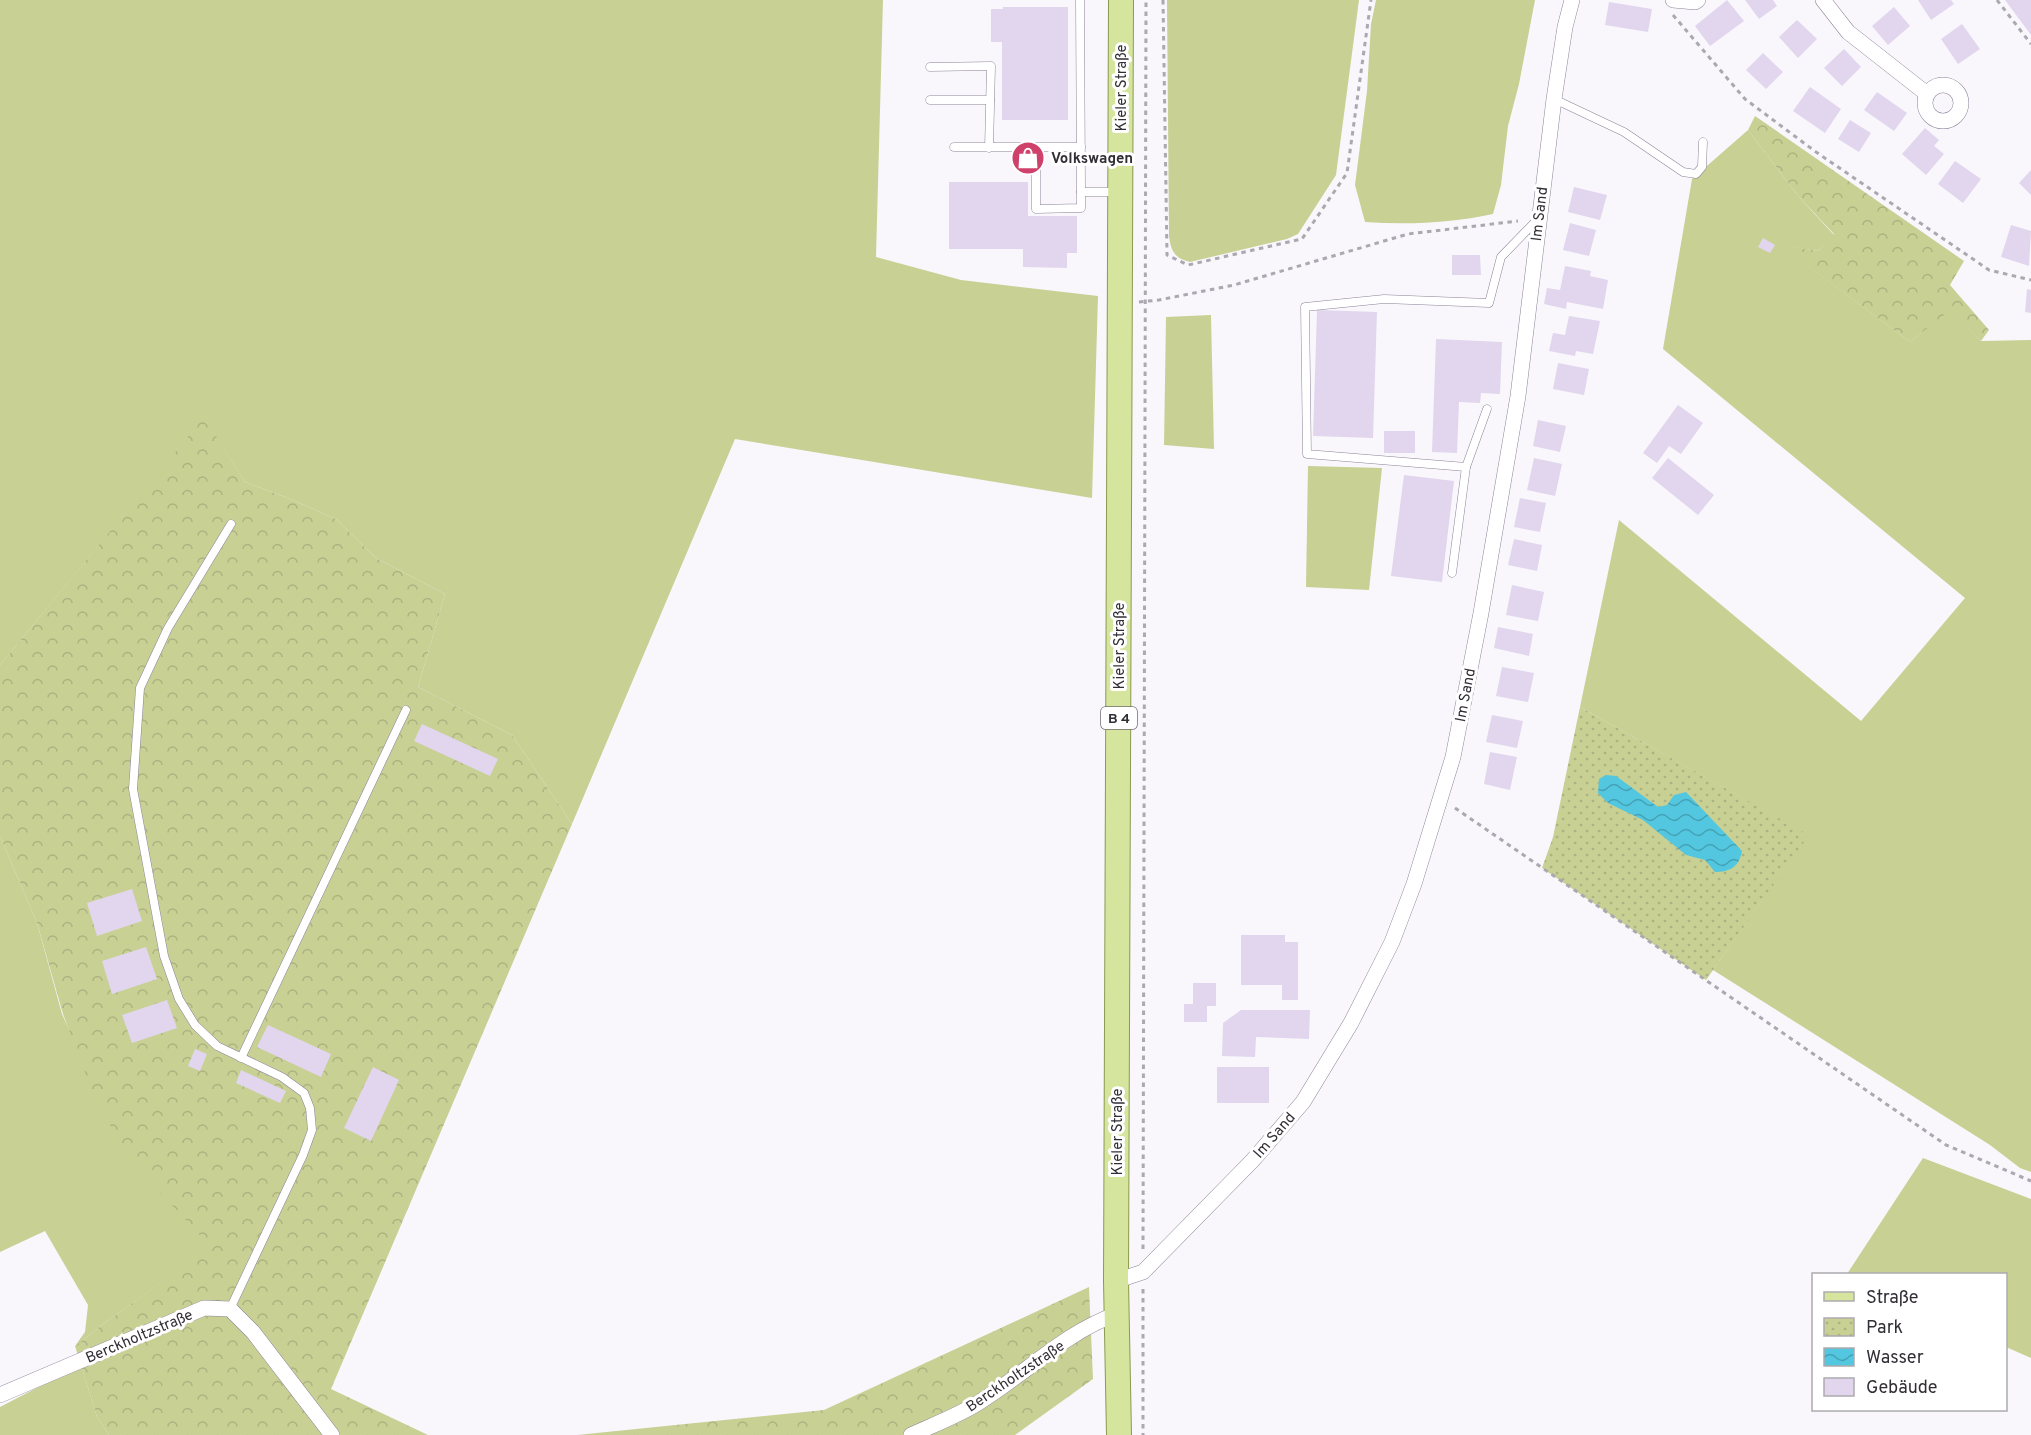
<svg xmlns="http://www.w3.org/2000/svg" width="2031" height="1435" viewBox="0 0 2031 1435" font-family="Overpass,sans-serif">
	<defs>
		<pattern id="forest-crowns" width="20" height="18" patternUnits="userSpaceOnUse" patternTransform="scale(1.5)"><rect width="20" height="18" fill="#c8d094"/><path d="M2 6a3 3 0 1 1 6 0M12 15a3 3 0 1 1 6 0" fill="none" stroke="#acb380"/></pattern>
		<pattern id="park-dots" width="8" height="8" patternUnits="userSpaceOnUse" patternTransform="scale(1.5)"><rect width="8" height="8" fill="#c8d094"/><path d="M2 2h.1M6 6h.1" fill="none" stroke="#acb380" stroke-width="1.8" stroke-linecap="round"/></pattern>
		<pattern id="water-waves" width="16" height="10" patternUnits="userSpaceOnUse" patternTransform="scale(1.5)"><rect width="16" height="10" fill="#52c7df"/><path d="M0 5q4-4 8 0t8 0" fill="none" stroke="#45a2b6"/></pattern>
	</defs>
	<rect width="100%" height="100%" fill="#f9f7fc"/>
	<g fill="#c8d094">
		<path d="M0,0H883L876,257L961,280L1098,296L1092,498L735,439L572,824L512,735L418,687L445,594L376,558L336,519L288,498L245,482L204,418L0,665Z"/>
		<path d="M1167,0H1359L1336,175L1298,234L1287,239L1190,262C1174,258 1171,251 1169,236Z"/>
		<path d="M1376,0H1535L1519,84L1508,126L1501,185L1493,214C1451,223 1409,225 1365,222L1355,185L1367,91L1371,24Z"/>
		<path d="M1748,130L1799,197L1834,235L1818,251L1780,245L1910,342L1949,310L1981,341L2031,340V1172L2020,1168L1990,1145L1713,970L1808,835L1580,707L1619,520L1861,721L1965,598L1663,349L1692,179Z"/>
		<path d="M1211,315L1214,449L1164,445L1166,317Z"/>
		<path d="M1308,466L1382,468L1369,590L1306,587Z"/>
		<path d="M0,836L37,923L62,1014L126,1155L212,1247L107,1321L75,1346L85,1332L88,1305L45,1231L0,1252Z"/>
		<path d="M1923,1158L2031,1199V1358L2006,1347V1274H1847Z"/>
		<path d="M81,1365L97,1417L109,1435H0V1407Z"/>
	</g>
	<g fill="url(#forest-crowns)">
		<path d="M1755,116L1964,261L1950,285L1989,330L1981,341L1949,311L1910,342L1778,244L1818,251L1834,234L1799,197L1748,130Z"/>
		<path d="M204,417L245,482L288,498L336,519L376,558L445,594L418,687L512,735L572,824L331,1389L428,1435H109L97,1417L75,1346L107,1321L211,1247L126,1156L90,1086L63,1014L37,923L0,836V665Z"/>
		<path d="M1089,1287L1093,1379L1015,1435H577L824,1410Z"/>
	</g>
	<path fill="url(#park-dots)" d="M1580,707L1809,835L1706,980L1542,868L1553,837Z"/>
	<path fill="url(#water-waves)" d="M1606,775L1616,776L1658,807L1667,805L1674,795L1686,792L1742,851C1739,867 1730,872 1715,872L1705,860L1686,855L1643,820L1608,803L1598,793L1599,779Z"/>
	<g fill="#e1d6ed">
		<path d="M1727,0L1744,21L1710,46L1695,26Z"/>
		<path d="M1745,0H1773L1777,6L1759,19Z"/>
		<path d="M1918,0H1951L1954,4L1931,20Z"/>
		<path d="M2005,0H2031V35Z"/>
		<path d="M1609,2L1652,9L1648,32L1605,25Z"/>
		<path d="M1003,7H1068V120H1002V42H991V9H1003Z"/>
		<path d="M1894,7L1910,26L1888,45L1872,26Z"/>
		<path d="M1797,20L1817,39L1798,58L1779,37Z"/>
		<path d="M1962,24L1980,49L1958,64L1941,39Z"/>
		<path d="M1844,49L1861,67L1842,86L1824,68Z"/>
		<path d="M1763,53L1783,72L1766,89L1746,70Z"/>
		<path d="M1810,87L1841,109L1825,133L1793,111Z"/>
		<path d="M1877,92L1907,113L1894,131L1864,110Z"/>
		<path d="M1850,120L1871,133L1859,152L1838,139Z"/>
		<path d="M1925,128L1939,140L1934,146L1944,154L1926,175L1902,154Z"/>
		<path d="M1955,161L1981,179L1963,203L1938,184Z"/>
		<path d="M2031,170V195L2019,183Z"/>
		<path d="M949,182H1028V216H1077V253H1067V268L1023,267V249H949Z"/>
		<path d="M1574,187L1607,195L1600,220L1568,212Z"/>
		<path d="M1570,223L1596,230L1589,256L1563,250Z"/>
		<path d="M2011,225L2031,231L2029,266L2001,257Z"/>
		<path d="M1763,238L1775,245L1770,253L1758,247Z"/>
		<path d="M1452,255H1480L1481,275H1452Z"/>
		<path d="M1565,266L1591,271L1590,276L1608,280L1603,309L1567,302L1566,309L1544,304L1547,288L1560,290Z"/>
		<path d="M2027,289L2031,290V313L2025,312Z"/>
		<path d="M1317,310L1377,312L1373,438L1313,436Z"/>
		<path d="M1569,316L1600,321L1593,354L1576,351L1575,356L1549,351L1553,333L1565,335Z"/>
		<path d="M1436,339L1502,342L1500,394L1481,393L1480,403L1459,402L1457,453L1432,452Z"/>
		<path d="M1558,363L1589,369L1584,395L1553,389Z"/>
		<path d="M1678,405L1703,423L1681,454L1669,446L1657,463L1643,453Z"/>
		<path d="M1538,420L1566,426L1560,452L1533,446Z"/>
		<rect x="1384" y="431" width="31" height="22"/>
		<path d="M1534,458L1562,464L1555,496L1527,490Z"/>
		<path d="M1668,458L1714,495L1698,515L1652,478Z"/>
		<path d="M1404,475L1454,481L1442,582L1391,576Z"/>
		<path d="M1520,498L1546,503L1540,532L1514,527Z"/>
		<path d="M1514,539L1542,545L1537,571L1508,565Z"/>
		<path d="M1512,585L1544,592L1538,621L1506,615Z"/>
		<path d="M1498,627L1533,634L1529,656L1494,648Z"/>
		<path d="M1502,667L1534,673L1528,702L1496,696Z"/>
		<path d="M1492,715L1523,721L1517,748L1486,742Z"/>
		<path d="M422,724L498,759L490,776L414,741Z"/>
		<path d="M1490,752L1517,757L1510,790L1484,784Z"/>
		<path d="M132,889L142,921L97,936L87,903Z"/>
		<path d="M1241,935H1285V942H1298V1000H1282V985H1241Z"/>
		<path d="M146,947L157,979L112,994L102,961Z"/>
		<path d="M1193,983H1216V1006H1207V1022H1184V1004H1193Z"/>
		<path d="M167,1000L177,1028L132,1043L122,1015Z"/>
		<path d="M1241,1010H1310L1309,1039L1256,1037L1255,1057L1222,1056L1223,1023Z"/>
		<path d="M268,1025L331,1054L321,1077L257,1047Z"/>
		<path d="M195,1049L207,1054L200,1071L188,1066Z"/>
		<path d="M373,1067L399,1080L371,1141L344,1128Z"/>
		<rect x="1217" y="1067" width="52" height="36"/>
		<path d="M241,1070L286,1091L280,1103L236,1083Z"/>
	</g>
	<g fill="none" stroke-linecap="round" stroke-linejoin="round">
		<g stroke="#8d8398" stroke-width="9">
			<g id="lane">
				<path d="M1080,0L1081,192H1116"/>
				<path d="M930,67L991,66L989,148"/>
				<path d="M1554,99L1624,132L1683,172L1696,174L1702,167L1703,142"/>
				<path d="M930,100H990"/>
				<path d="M954,147H1081"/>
				<path d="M1036,148V209L1081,208V192"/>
				<path d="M1466,467L1487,409"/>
				<path d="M1452,573L1466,467L1307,454L1305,307L1384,299L1489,303L1501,257L1537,220"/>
				<path d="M241,1058L406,710"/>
				<path d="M230,1309L303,1155L312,1130L310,1108L304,1093L282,1077L217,1046L195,1025L179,999L164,956L133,789L140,688L168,628L231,524"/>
			</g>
		</g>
		<g stroke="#8d8398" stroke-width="16">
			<g id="street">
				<path d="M1673,0L1695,2L1698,0"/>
				<path d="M1823,0L1848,32L1927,94"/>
				<circle cx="1943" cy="103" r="18"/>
				<path d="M1116,1281L1143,1272L1253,1160L1303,1102L1351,1023L1392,942L1414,884L1453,757L1481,613L1518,396L1554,99L1565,27L1572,0"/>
				<path d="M0,1395L204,1308L230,1309L253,1332L332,1435"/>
				<path d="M911,1435C933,1425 957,1416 978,1403C1024,1375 1065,1332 1117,1314"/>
			</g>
		</g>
		<g stroke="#8a9a4f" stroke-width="26">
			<path id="primary" d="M1119,1435L1116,1281L1121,0"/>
		</g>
		<g stroke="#aba8af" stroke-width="3" stroke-dasharray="4.5 4.5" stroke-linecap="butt">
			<path d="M1163,0L1167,255L1188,265L1302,239L1347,173L1371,0"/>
			<path d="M1997,0L2031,44"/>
			<path d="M1673,15L1745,99L1816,152L1989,270L2031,280"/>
			<path d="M1139,302L1159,300L1234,285L1408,234L1518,221"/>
			<path d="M1455,808L1946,1145L2031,1181"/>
			<path d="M1143,1249L1146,0"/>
			<path d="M1143,1289V1435"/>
		</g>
		<use href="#lane" stroke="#fff" stroke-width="8"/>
		<use href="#street" stroke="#fff" stroke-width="15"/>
		<use href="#primary" stroke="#d5e59e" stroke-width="24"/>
	</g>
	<defs>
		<g id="shop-disc" transform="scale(1.725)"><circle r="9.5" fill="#cf416b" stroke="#fff"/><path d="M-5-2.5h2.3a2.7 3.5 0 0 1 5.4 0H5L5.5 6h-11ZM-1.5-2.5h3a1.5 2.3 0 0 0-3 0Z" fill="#fff"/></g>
	</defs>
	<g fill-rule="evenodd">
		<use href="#shop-disc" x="1028" y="158"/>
	</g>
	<g text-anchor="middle" stroke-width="6" stroke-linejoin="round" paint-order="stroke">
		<rect fill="#fff" stroke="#706d72" stroke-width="1.5" x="1101" y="707" width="36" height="22" rx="4.5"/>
		<g font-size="14" font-weight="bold" fill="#322e36">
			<text x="1119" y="723">B 4</text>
		</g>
		<g font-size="15" fill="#322e36" stroke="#fff">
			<text transform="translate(1121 88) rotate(-90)" y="5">Kieler Straße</text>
			<text transform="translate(1539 214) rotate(-83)" y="5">Im Sand</text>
			<text transform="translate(1119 646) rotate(-90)" y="5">Kieler Straße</text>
			<text transform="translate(1465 695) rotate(-79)" y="5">Im Sand</text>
			<text transform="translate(1117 1132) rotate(-90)" y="5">Kieler Straße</text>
			<text transform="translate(1274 1135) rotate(-49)" y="5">Im Sand</text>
			<text transform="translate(139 1336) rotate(-23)" y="5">Berckholtzstraße</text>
			<text transform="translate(1015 1376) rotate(-34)" y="5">Berckholtzstraße</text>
		</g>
		<g font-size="15" font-weight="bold" fill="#322e36" stroke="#fff" text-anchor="start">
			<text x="1051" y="163">Volkswagen</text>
		</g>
	</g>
	<rect x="1812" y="1273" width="195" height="138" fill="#ffffff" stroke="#adabaf" stroke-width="1.5"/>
	<rect x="1824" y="1292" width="30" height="9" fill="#d5e59e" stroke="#adabaf" stroke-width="1.5"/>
	<text x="1866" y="1303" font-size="18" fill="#322e36">Straße</text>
	<rect x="1824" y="1318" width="30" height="18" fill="url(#park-dots)" stroke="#adabaf" stroke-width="1.5"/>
	<text x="1866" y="1333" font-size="18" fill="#322e36">Park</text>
	<rect x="1824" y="1348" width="30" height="18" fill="url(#water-waves)" stroke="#adabaf" stroke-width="1.5"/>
	<text x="1866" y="1363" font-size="18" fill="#322e36">Wasser</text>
	<rect x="1824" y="1378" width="30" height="18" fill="#e1d6ed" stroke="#adabaf" stroke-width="1.5"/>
	<text x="1866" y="1393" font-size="18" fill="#322e36">Gebäude</text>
</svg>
